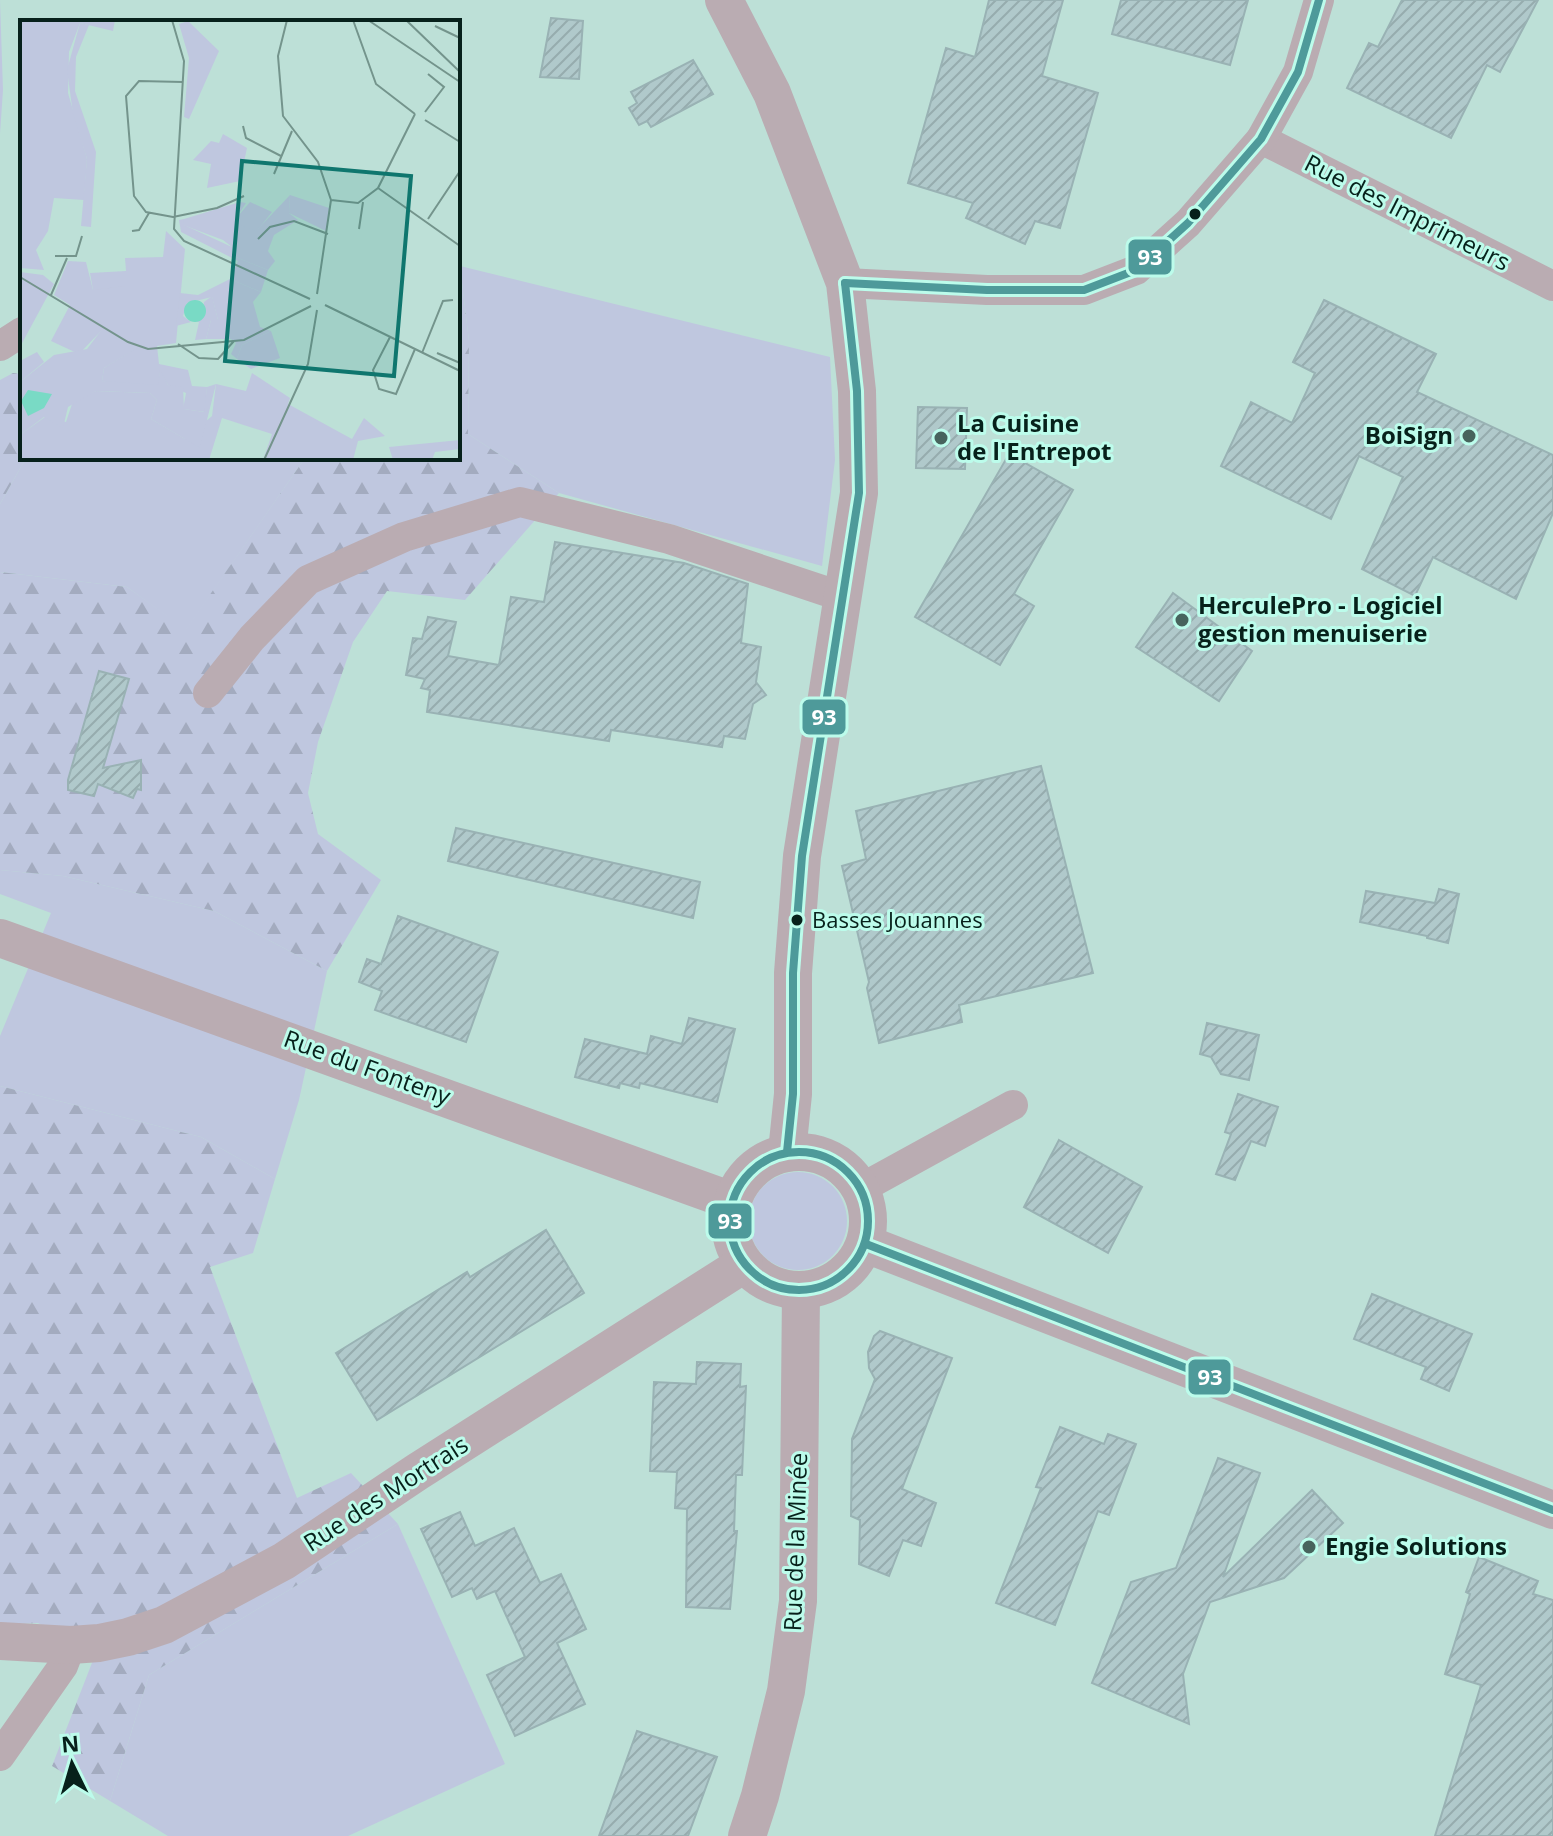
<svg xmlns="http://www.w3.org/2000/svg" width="1553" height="1836" viewBox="0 0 1553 1836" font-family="'Open Sans',sans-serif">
	<defs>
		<pattern id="forest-firs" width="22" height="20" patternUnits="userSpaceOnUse" patternTransform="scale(2)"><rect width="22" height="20" fill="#bfc7df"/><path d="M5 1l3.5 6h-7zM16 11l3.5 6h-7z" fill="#a3abbf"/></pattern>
		<pattern id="building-hatch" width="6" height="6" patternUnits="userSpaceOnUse" patternTransform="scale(2)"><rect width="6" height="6" fill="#b0c9cb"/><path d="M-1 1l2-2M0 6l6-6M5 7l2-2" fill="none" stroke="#96acae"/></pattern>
	</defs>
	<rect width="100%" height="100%" fill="#bde0d7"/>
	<g fill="#bfc7df">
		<path d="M460,266L830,357L835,460L822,566L559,493L468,434L469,341Z"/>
		<path d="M26,458H305L186,630L127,587L0,572V504Z"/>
		<path d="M0,870L63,876L214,911L327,971L299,1100L275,1179L201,1137L0,1086V1036L51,913L0,894Z"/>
		<circle cx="798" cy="1221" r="49"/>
		<path d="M398,1524L505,1764L348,1836H168L110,1801L149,1675Z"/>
	</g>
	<g fill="url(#forest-firs)">
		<path d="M0,0L3,90L0,134Z"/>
		<path d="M460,266L469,341L468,434L559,493L465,600L387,591L353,642L318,742L308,793L318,834L381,880L327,971L214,911L63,876L0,870V572L127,587L186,629L305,458H458V269Z"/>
		<path d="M13,373L22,374V458H26L0,504V380Z"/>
		<path d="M0,1086L201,1137L275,1179L253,1253L210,1267L297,1498L351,1473L398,1524L149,1675L110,1801L52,1766L95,1655L38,1623L0,1625Z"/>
	</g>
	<g fill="url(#building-hatch)" stroke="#99b2b4" stroke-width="2">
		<path d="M989,0H1063L1042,76L1098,93L1060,228L1035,221L1025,244L966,218L973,203L908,183L946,48L975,57Z"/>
		<path d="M1121,0H1248L1230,65L1112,34Z"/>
		<path d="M1402,0H1538L1500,72L1487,65L1451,138L1347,88L1369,43L1378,47Z"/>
		<path d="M551,18L583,21L579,79L540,77Z"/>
		<path d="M693,60L713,94L651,127L647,121L639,125L629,108L637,103L631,92Z"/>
		<path d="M1324,300L1436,354L1417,392L1553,455V513L1516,599L1433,557L1415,596L1362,569L1403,477L1359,456L1331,519L1221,466L1251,402L1292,423L1315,373L1293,362Z"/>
		<path d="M918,407L967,408L965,469L916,468Z"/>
		<path d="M1009,454L1073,490L1014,594L1034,606L1000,665L915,617Z"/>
		<path d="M555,542L684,563L748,584L741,643L761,647L756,682L766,695L753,704L745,739L724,736L722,747L611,730L609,741L427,712L430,690L421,688L425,679L406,675L413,638L422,639L428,617L456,622L448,656L499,665L511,597L544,602Z"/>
		<path d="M1173,593L1252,651L1219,701L1136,647Z"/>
		<path d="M99,671L129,679L103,768L141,760V790L137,789L133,798L98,784L94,796L68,790V780Z"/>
		<path d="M1041,766L1093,973L959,1005L962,1022L879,1043L867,988L869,982L842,866L866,859L856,811Z"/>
		<path d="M456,828L700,882L693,918L448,861Z"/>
		<path d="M1439,889L1459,894L1448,943L1427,938V936L1360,922L1366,891L1435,903Z"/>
		<path d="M398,916L498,952L466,1042L375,1010L382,991L359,982L367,959L381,964Z"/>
		<path d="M689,1018L735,1029L717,1102L640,1083L639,1088L620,1083L619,1088L575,1077L585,1039L647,1054L651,1036L682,1044Z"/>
		<path d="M1207,1023L1259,1035L1249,1080L1221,1074L1211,1057L1200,1054Z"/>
		<path d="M1238,1094L1278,1107L1265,1146L1251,1141L1235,1180L1216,1174L1231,1134L1225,1132Z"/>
		<path d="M1059,1140L1142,1187L1108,1253L1024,1207Z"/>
		<path d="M546,1230L584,1293L377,1420L336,1353L467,1272L470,1277Z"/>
		<path d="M1372,1294L1472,1334L1449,1391L1421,1379L1426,1367L1354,1339Z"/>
		<path d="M880,1331L952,1358L902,1489L936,1503L921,1546L903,1540L889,1576L859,1564L860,1520L851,1516L852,1439L875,1379L869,1368L868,1352L874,1336Z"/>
		<path d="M697,1362L741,1364L740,1387L746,1386L742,1475H736L734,1531H737L730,1609L686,1607L687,1509L675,1508L677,1472L650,1471L654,1382L696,1384Z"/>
		<path d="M1060,1427L1104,1444L1108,1434L1136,1444L1109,1515L1098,1511L1055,1625L996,1603L1041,1488L1036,1487Z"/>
		<path d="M1218,1458L1260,1473L1223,1577L1312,1490L1343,1523L1284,1578L1210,1602L1183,1674L1189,1724L1092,1683L1131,1582L1176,1568Z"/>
		<path d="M460,1512L475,1546L514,1528L540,1583L561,1574L586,1629L557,1643L585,1704L515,1736L487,1675L525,1657L495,1591L477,1599L472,1588L452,1597L421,1529Z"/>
		<path d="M1479,1557L1538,1581L1533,1594L1553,1600V1836H1435L1481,1685L1445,1674L1470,1594L1466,1592Z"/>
		<path d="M637,1731L717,1757L688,1836H599Z"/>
	</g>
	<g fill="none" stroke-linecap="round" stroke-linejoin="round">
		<g stroke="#baacb2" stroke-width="30">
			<path d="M1261,139L1553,286"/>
			<path d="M845,283L987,290H1084L1136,270L1188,223L1261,139L1298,72L1319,0"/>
			<path d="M0,346L22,332"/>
			<path d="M208,693L252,638L308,580L404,537L520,502L669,539L843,597"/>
			<path d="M860,1189L1013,1105"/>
			<path d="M0,1756L63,1666L71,1645"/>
		</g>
		<g stroke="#baacb2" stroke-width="38">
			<path d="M724,0L772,93L845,283L857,391L859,493L802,856L793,973V1094L787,1152"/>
			<path d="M0,938L732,1201"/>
			<circle cx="799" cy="1221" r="69"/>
			<path d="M866,1244L1553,1510"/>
			<path d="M0,1641L71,1645L99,1643L128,1637L164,1625L284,1561L417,1472L744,1264"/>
			<path d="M747,1836L760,1796L786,1691L798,1601L801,1291"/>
		</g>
		<g stroke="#bcfceb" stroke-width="14">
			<g id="bus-1">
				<path d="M845,283L987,290H1084L1136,270L1188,223L1261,139L1298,72L1319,0"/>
				<circle cx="799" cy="1221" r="69"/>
				<path d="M787,1152L793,1094V973L802,856L859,493L857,391L845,283"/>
				<path d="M866,1244L1553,1510"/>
			</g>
		</g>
		<use href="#bus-1" stroke="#4e9a9a" stroke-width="8"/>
	</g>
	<g fill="#07211b" stroke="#bcfceb" stroke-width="3">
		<circle cx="1195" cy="214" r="7"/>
		<circle cx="797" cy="920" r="7"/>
	</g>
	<g fill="#47645d" stroke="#bcfceb" stroke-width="3">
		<circle cx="1469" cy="436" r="8"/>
		<circle cx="941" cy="438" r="8"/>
		<circle cx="1182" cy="620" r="8"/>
		<circle cx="1309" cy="1547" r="8"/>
	</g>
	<g text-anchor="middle" stroke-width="6" stroke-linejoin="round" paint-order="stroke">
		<g font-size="22" fill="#07211b" stroke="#bcfceb" text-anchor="start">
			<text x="812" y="928">Basses Jouannes</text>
		</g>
		<g font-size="24" fill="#07211b" stroke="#bcfceb">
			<text transform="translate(1407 213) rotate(27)" y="8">Rue des Imprimeurs</text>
			<text transform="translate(367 1068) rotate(20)" y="8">Rue du Fonteny</text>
			<text transform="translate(386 1494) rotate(-33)" y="8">Rue des Mortrais</text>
			<text transform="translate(796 1542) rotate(-88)" y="8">Rue de la Minée</text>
		</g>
		<g font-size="24" font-weight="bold" fill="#07211b" stroke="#bcfceb" text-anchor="start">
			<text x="957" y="432">La Cuisine<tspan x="957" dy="28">de l'Entrepot</tspan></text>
			<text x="1453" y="444" text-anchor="end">BoiSign</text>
			<text x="1198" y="614">HerculePro - Logiciel<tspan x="1198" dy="28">gestion menuiserie</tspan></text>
			<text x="1325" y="1555">Engie Solutions</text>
		</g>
	</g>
	<g transform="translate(20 20)">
		<rect width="440" height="440" fill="#bde0d7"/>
		<path d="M0,0H95L93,11L60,3L49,32L48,73L67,139L64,180L34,178L28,211L16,230L24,250L0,248ZM168,1L199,31L169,99L164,97L169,38L159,4ZM270,175L309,188L306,211L269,193ZM230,182L252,192L236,212L212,203ZM164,199V205L212,227L213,236L248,250L241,272L210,259L218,241L161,212L159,200ZM146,211L165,229L156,323L137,326L139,344L168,350L172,366L187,367L185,392L163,389L166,373L148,365L140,352L139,365L104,367L82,361L84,348L116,328L83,309L59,334L31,321L50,285L34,275L48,241L66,242L73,270L106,251L105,238L143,237ZM0,252L23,255L34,264L0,327ZM192,276L198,300H191L186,319L175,320L179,302L169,300L182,298L184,282ZM251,311L260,338L231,349L217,339L222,325ZM17,332L24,342L0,362V341ZM232,353L270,378L268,384L332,419L344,398L365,416L338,421L333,440H243L252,414L202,398L189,440H0V415L25,397L46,402L53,381L76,371L130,373L137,380L131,399L165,419L192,396L196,364L226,371Z" fill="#bfc7df"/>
		<path d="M60,3L69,5L56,37L55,71L76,132L71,207L61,206L67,139L53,94L47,50ZM203,114L227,128L220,161L187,168L191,144L173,140L191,121L199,123ZM270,175L269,193L278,200L254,215L248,231L255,241L248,250L213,236L212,227L203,220L163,205L164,199L220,182L226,183L213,203L236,211ZM106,251V266L73,270L70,253ZM210,259L241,272L233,282L240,307L251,311L222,325L217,339L211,334L216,323L211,319H186L191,300H198L192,277L167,283L163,296L171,302L156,306L160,273L178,275ZM83,308L117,328L84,348L82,361L138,365L140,350L148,365L163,367L164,389L184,392L187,367L196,364L180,428L131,399L137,380L130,373L76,371L48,387L43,408L24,397L0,415V362L34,335L67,329ZM440,420V429L415,432L412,440H373L369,427Z" fill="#bfc7df"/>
		<path d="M164 291a11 11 0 1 1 22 0a11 11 0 1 1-22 0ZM8,370L32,374L24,388L8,396L1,381Z" fill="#79dac5"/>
		<path fill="none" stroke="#74948c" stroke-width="2" d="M152,0L164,41L154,209L164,221L290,279M267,0L258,36L263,96L298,142L311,180L297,274M333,0L356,64L395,94M348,0L440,62M386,0L440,52M415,6L440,18M163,62L119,61L106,76L114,176L126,192L153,197L197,188L224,176M405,92L424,67L408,54M405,100L440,122M223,106L226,118L261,136M254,154L272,111M358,168L440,226M311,180L338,183L358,168L395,94M408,199L440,151M339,209L343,182M112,211L119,210L129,193M238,219L250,207L274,201L308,214M35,236H56L62,216M0,257L108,322L128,329L224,320L291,286M31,275L47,238M305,285L440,351M370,317L353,350L359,369L376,374L395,329M158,324L179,338L198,339L214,321M402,333L423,281L433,280M417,333L440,343M244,440L288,344L297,290"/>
		<path fill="#0f766e" fill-opacity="0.15" stroke="#0f766e" stroke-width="4" d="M222,141L391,156L374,356L205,341Z"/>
		<rect width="440" height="440" fill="none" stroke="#07211b" stroke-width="4"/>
	</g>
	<g stroke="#bcfceb" stroke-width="3">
		<rect x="1127" y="238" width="46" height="38" rx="8" fill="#4e9a9a"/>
		<rect x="801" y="698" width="46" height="38" rx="8" fill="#4e9a9a"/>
		<rect x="707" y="1202" width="46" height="38" rx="8" fill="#4e9a9a"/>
		<rect x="1187" y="1358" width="45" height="38" rx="8" fill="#4e9a9a"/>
	</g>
	<g font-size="22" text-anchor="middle" font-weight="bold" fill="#fff">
		<text x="1150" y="265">93</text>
		<text x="824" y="725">93</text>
		<text x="730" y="1229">93</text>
		<text x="1210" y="1385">93</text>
	</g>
	<g transform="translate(72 1764) rotate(355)" stroke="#bcfceb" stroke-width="6" paint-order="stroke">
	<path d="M0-6L14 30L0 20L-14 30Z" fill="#07211b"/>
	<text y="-12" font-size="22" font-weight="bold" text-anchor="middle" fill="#07211b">N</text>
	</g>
</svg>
